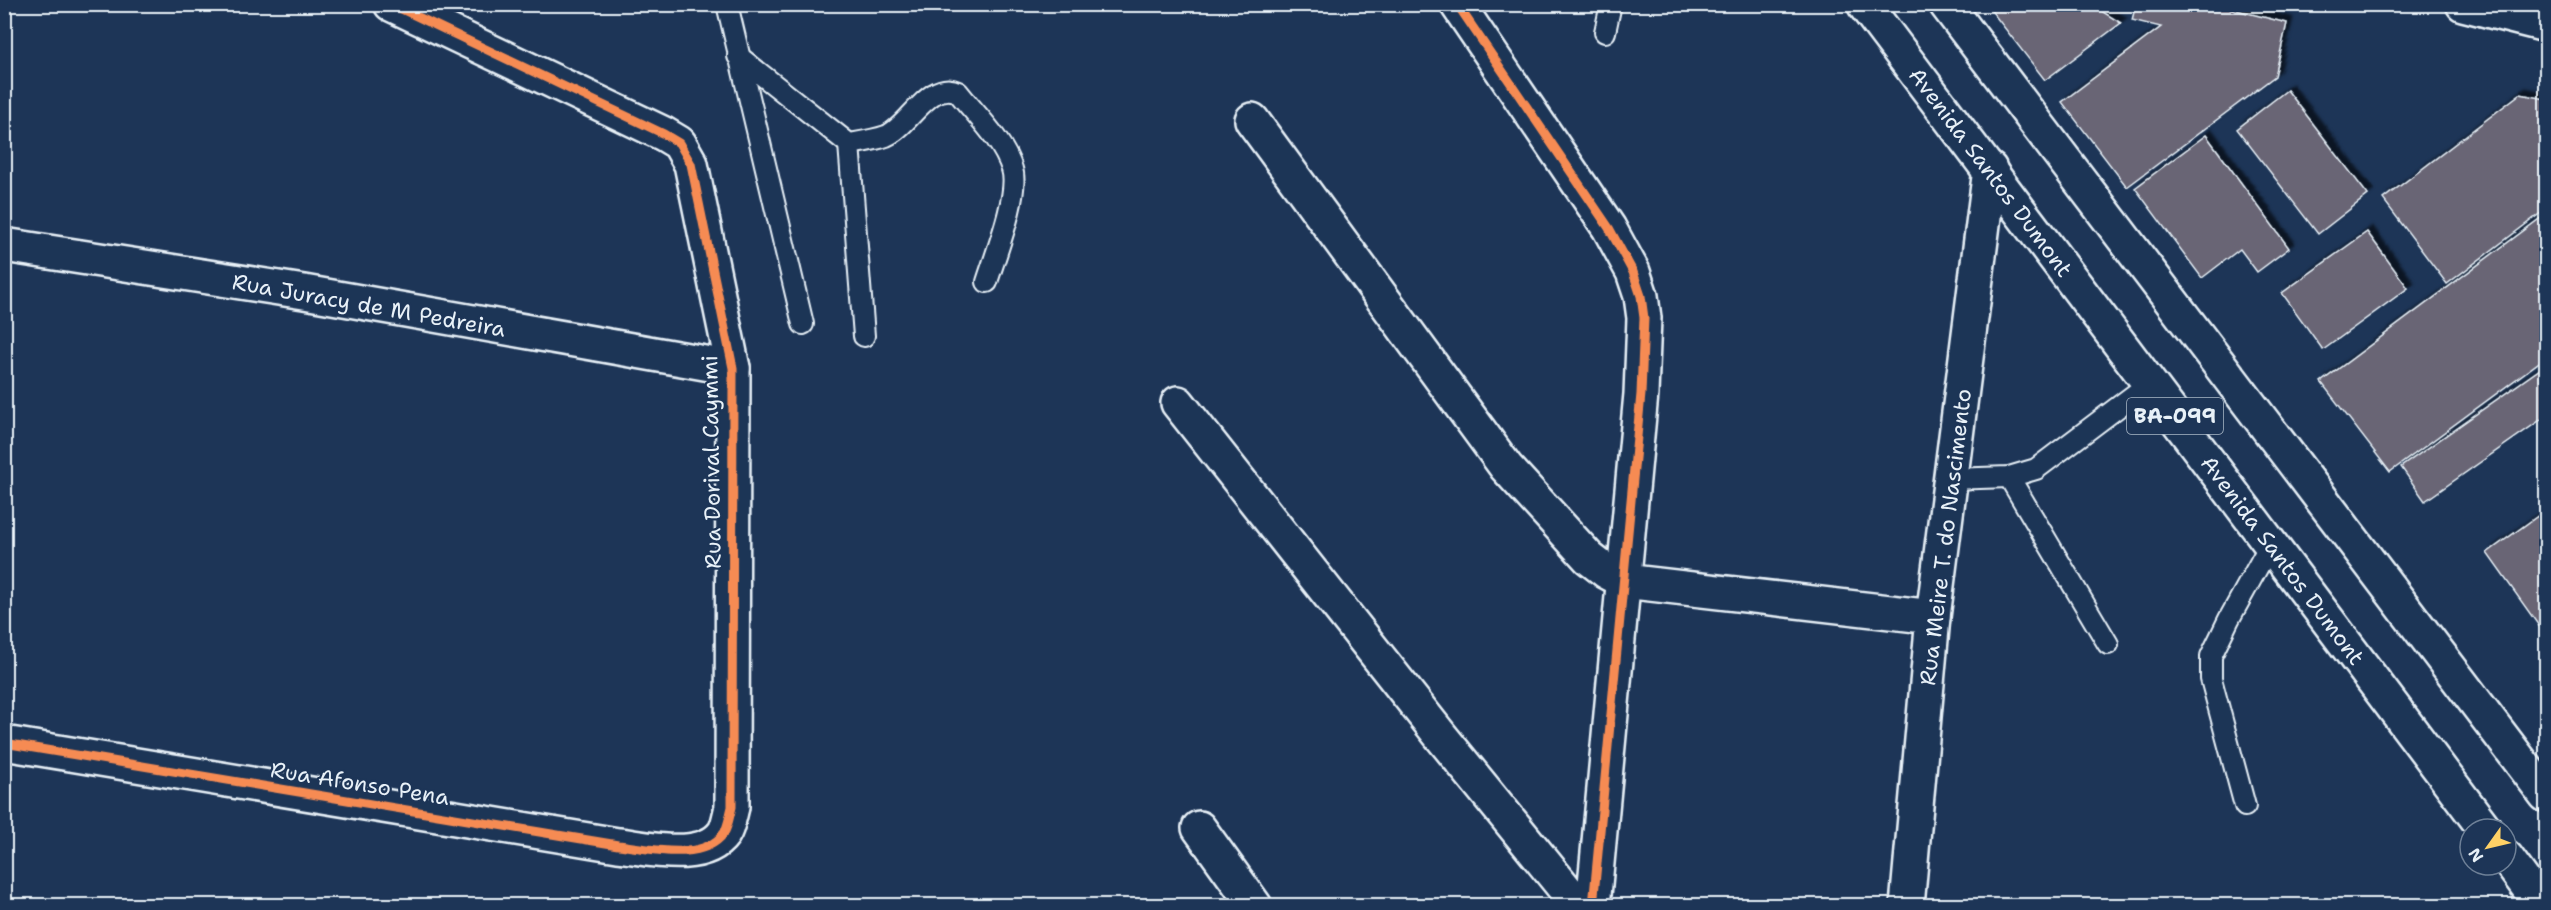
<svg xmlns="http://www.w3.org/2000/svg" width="2551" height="910" viewBox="0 0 2551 910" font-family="'Shantell Sans',sans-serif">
	<defs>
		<filter id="shadow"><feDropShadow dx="5.5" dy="-5.5" stdDeviation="1.5" flood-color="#0009"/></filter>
	</defs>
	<rect width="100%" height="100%" fill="#1d3557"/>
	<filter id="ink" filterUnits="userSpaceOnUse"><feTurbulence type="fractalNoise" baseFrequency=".0167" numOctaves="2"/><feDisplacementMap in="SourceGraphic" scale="12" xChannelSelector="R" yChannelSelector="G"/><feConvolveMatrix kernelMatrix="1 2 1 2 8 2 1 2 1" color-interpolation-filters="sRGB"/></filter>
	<g filter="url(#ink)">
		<g fill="#696575" stroke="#e8f1f8" stroke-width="1.5" filter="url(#shadow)">
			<path d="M1986,4H2090L2121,23L2045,80Z"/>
			<path d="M2136,4H2212L2287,23L2275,76L2127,187L2062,102L2161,27L2132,20Z"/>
			<path d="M2287,90L2368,195L2318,234L2237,129Z"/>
			<path d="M2520,94L2546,99V209L2447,284L2383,199Z"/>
			<path d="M2206,135L2289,248L2257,272L2240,249L2202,278L2135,188Z"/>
			<path d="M2546,214V357L2390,472L2321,382Z"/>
			<path d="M2367,232L2408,288L2323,350L2282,293Z"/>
			<path d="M2546,365V416L2425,501L2401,467Z"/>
			<path d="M2546,510V636L2487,553Z"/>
		</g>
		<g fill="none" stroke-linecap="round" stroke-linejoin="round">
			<g stroke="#e8f1f8" stroke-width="24">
				<g id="lane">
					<path d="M727,4L803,324"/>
					<path d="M1605,32L1611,4"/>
					<path d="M738,56L849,144C861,142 875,140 886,136C909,127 930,78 958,92C976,115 1003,140 1012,169C1020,193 995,256 987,282"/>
					<path d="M849,144L864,336"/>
					<path d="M2009,477L2108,644"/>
					<path d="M1950,479L2009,477L2036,469L2150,383"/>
					<path d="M2245,806L2211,679V656L2229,619L2271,543"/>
				</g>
			</g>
			<g stroke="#e8f1f8" stroke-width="38">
				<g id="street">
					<path d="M1457,4L1609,228L1633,272L1641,296L1644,318L1641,394L1593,906"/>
					<path d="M1252,120L1506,467L1589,558L1607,572L1624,581L1933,617"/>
					<path d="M4,245L304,292L733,368"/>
					<path d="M1178,403L1440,735L1579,906"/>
					<path d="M4,743L618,845C647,848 703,863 724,833C728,827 730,814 732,807L733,368L691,164L679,143L664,134L391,4"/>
					<path d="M1199,828L1255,906"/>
				</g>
			</g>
			<g stroke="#e8f1f8" stroke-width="38">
				<g id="secondary">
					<path d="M2463,4L2546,25"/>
					<path d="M1907,906L1933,617L1990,169"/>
				</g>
			</g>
			<g stroke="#e8f1f8" stroke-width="38">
				<g id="highway">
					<path d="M1864,4L2485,829"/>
					<path d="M1946,4L2546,795"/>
					<path d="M2506,857L2542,906"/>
				</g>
			</g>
			<use href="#lane" stroke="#1d3557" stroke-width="20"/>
			<use href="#street" stroke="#1d3557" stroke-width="33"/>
			<use href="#secondary" stroke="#1d3557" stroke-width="33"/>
			<use href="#highway" stroke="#1d3557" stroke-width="33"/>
			<g stroke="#1d3557" stroke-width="13">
				<g id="cycleway">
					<path d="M1457,4L1609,228L1633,272L1641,296L1644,318L1641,394L1593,906"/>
					<path d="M4,743L618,845C647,848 703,863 724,833C728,827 730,814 732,807L733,368L691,164L679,143L664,134L391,4"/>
				</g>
			</g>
			<use href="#cycleway" stroke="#f68b52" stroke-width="9"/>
		</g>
	</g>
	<g text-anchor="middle" stroke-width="4.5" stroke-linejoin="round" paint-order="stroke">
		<rect fill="#1d3557" stroke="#abb9c8" stroke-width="1.5" x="2127" y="398" width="96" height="36" rx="4.5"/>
		<g font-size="21" font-weight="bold" fill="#e8f1f8">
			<text x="2175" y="423">BA-099</text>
		</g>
		<g font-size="22" fill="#e8f1f8" stroke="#1d3557">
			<text transform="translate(1991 172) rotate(53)" y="8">Avenida Santos Dumont</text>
			<text transform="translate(369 305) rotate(10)" y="8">Rua Juracy de M Pedreira</text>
			<text transform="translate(711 462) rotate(-91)" y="8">Rua Dorival Caymmi</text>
			<text transform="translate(1945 537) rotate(-83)" y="8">Rua Meire T. do Nascimento</text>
			<text transform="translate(2283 560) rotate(53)" y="8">Avenida Santos Dumont</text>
			<text transform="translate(360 783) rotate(9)" y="8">Rua Afonso Pena</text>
		</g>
	</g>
	<rect width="2551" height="910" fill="none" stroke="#1d3557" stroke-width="24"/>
	<rect x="12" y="12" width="2527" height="886" fill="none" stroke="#e8f1f8" stroke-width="2" filter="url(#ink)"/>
	<g transform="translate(2488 847) rotate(236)"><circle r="28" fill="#1d3557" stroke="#6e8097" stroke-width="1.5"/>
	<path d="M0-4.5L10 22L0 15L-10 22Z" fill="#ffd166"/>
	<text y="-9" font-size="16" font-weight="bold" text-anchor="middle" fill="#e8f1f8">N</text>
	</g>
</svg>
